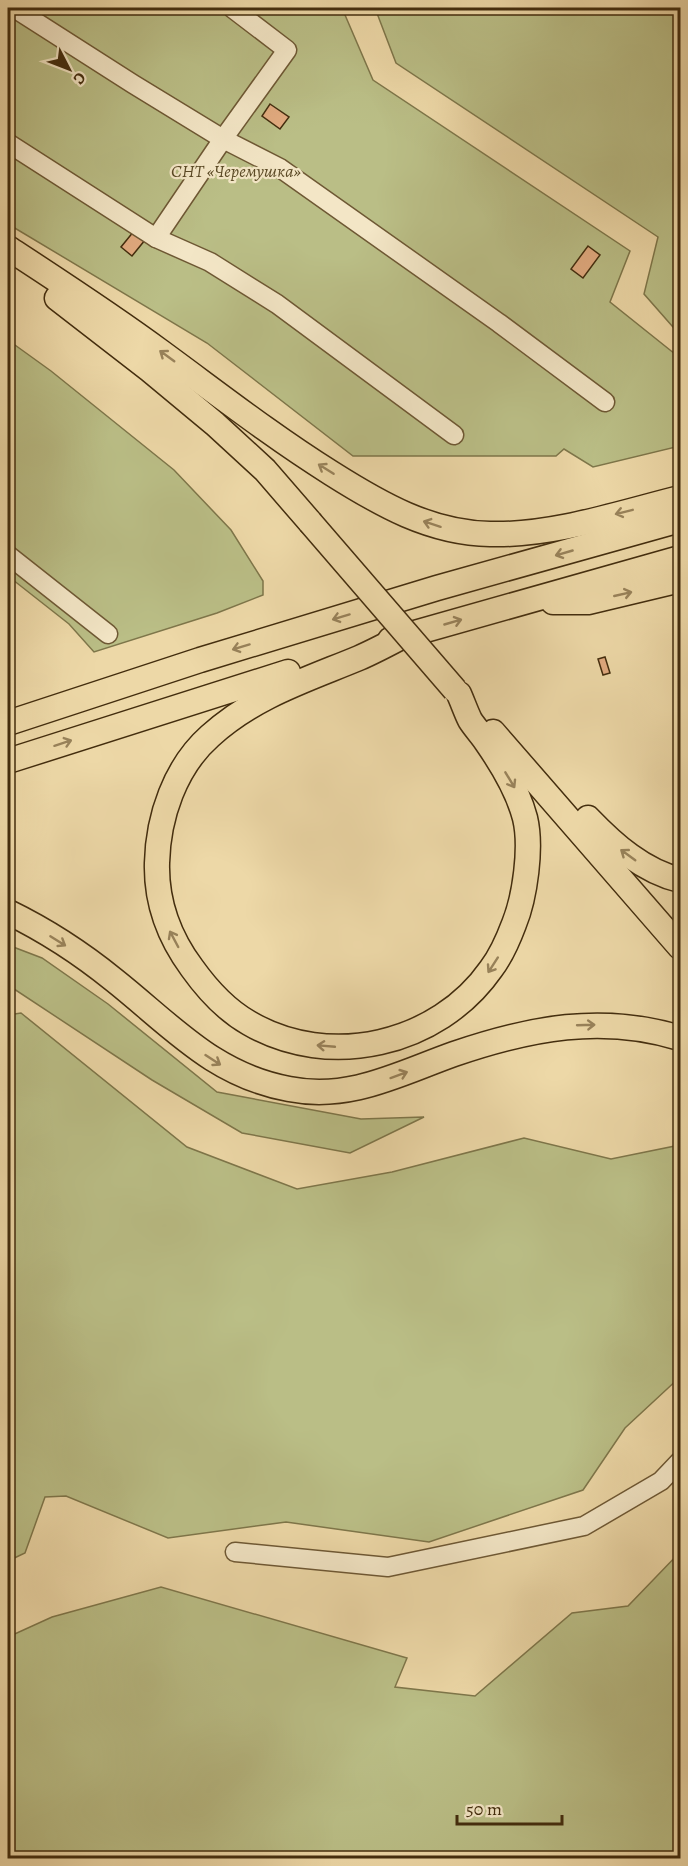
<svg xmlns="http://www.w3.org/2000/svg" width="688" height="1866" viewBox="0 0 688 1866" font-family="Alegreya,serif">
	<rect width="100%" height="100%" fill="#edd8a7"/>
	<filter id="stains"><feTurbulence type="fractalNoise" baseFrequency=".00333" numOctaves="4"/><feColorMatrix values="0 0 0 0 .2 0 0 0 0 .09 0 0 0 0 .02 0 0 0 .5 -.17"/></filter>
	<radialGradient id="worn" r=".72"><stop offset=".6" stop-color="#630" stop-opacity="0"/><stop offset="1" stop-color="#630" stop-opacity=".3"/></radialGradient>
	<g fill="#babe86" stroke="#7e764a" stroke-width="1.5">
		<path d="M8,8H342L373,80L630,251L610,302L680,358V446L593,467L564,449L556,456H353L207,343L8,224Z"/>
		<path d="M375,8H680V335L644,294L658,237L396,63Z"/>
		<path d="M8,340L51,371L174,470L231,530L263,581V595L217,613L94,652L69,624L8,576Z"/>
		<path d="M8,945L42,958L108,1004L217,1092L361,1119L424,1117L350,1153L242,1133L152,1080L8,985Z"/>
		<path d="M21,1013L187,1147L297,1189L392,1172L524,1138L611,1159L680,1145V1377L625,1428L583,1490L429,1542L286,1522L168,1538L66,1496L45,1497L25,1553L8,1561V1015Z"/>
		<path d="M680,1552V1858H20L8,1853V1637L52,1617L161,1587L407,1658L395,1687L475,1696L572,1613L628,1606Z"/>
	</g>
	<g fill="#e2ab80" stroke="#432d0e" stroke-width="1.5">
		<path d="M270,104L289,117L280,129L262,116Z"/>
		<path d="M134,231L145,240L132,256L121,247Z"/>
		<path d="M588,246L600,255L583,278L571,269Z"/>
		<path d="M605,657L610,673L603,675L598,659Z"/>
	</g>
	<g fill="none" stroke-linecap="round" stroke-linejoin="round">
		<g stroke="#6e5834" stroke-width="21">
			<g id="minor">
				<path d="M14,8L133,84L223,139L280,168L499,323L605,402"/>
				<path d="M8,143L156,238L210,262L277,304L454,435"/>
				<path d="M156,238L223,139L287,50L232,8"/>
				<path d="M8,555L108,634"/>
				<path d="M235,1552L388,1567L584,1526L661,1481L680,1461"/>
			</g>
		</g>
		<g stroke="#432d0e" stroke-width="27">
			<g id="major">
				<path d="M8,248C60,282 111,315 161,352C217,393 272,436 331,473C380,504 430,533 490,534C552,536 620,513 680,498"/>
				<path d="M57,298L150,370L215,424L265,470L310,522"/>
				<path d="M553,602H588L680,580"/>
				<path d="M405,635C390,643 375,651 359,658C306,680 254,696 210,736C175,767 158,817 157,863C156,902 169,937 192,968C207,989 226,1010 249,1023C329,1070 438,1045 491,969C501,956 508,940 514,924C525,897 532,847 525,818C518,791 503,766 487,743C482,735 475,728 470,720C466,712 463,703 459,694"/>
				<path d="M390,640L680,558"/>
				<path d="M8,723L200,660L437,588L680,520"/>
				<path d="M493,732L680,947"/>
				<path d="M8,761L288,672"/>
				<path d="M588,818C614,845 643,871 680,880"/>
				<path d="M8,912C45,930 82,954 114,980C172,1026 213,1075 289,1089C350,1101 398,1074 454,1054C530,1028 602,1014 680,1038"/>
			</g>
		</g>
		<use href="#minor" stroke="#f3e6c6" stroke-width="18"/>
		<use href="#major" stroke="#edd8a7" stroke-width="24"/>
		<g stroke="#432d0e" stroke-width="27" stroke-linecap="butt">
			<path id="major-bridge" d="M310,522L455,690"/>
		</g>
		<use href="#major-bridge" stroke="#edd8a7" stroke-width="24"/>
	</g>
	<defs><path id="oneway-shaft" d="M-6 0H5M1.5-3L5.5 0L1.5 3" fill="none" stroke-width="1.6" stroke-linecap="round" stroke-linejoin="round" transform="scale(1.5)"/></defs>
	<g stroke="#98825a">
		<use href="#oneway-shaft" transform="translate(167 356) rotate(-144)"/>
		<use href="#oneway-shaft" transform="translate(326 469) rotate(-148)"/>
		<use href="#oneway-shaft" transform="translate(624 512) rotate(166)"/>
		<use href="#oneway-shaft" transform="translate(432 524) rotate(-162)"/>
		<use href="#oneway-shaft" transform="translate(564 553) rotate(164)"/>
		<use href="#oneway-shaft" transform="translate(623 594) rotate(-13)"/>
		<use href="#oneway-shaft" transform="translate(341 617) rotate(163)"/>
		<use href="#oneway-shaft" transform="translate(453 622) rotate(-16)"/>
		<use href="#oneway-shaft" transform="translate(241 647) rotate(163)"/>
		<use href="#oneway-shaft" transform="translate(63 743) rotate(-18)"/>
		<use href="#oneway-shaft" transform="translate(510 780) rotate(59)"/>
		<use href="#oneway-shaft" transform="translate(628 855) rotate(-144)"/>
		<use href="#oneway-shaft" transform="translate(174 939) rotate(-118)"/>
		<use href="#oneway-shaft" transform="translate(58 941) rotate(32)"/>
		<use href="#oneway-shaft" transform="translate(493 965) rotate(123)"/>
		<use href="#oneway-shaft" transform="translate(586 1025) rotate(-2)"/>
		<use href="#oneway-shaft" transform="translate(326 1046) rotate(-175)"/>
		<use href="#oneway-shaft" transform="translate(213 1060) rotate(33)"/>
		<use href="#oneway-shaft" transform="translate(399 1075) rotate(-20)"/>
	</g>
	<g text-anchor="middle" stroke-width="4.5" stroke-linejoin="round" paint-order="stroke">
		<g font-size="18" font-style="italic" fill="#5b4a26" stroke="#f3e6c6">
			<text x="236" y="177">СНТ «Черемушка»</text>
		</g>
	</g>
	<rect width="688" height="1866" fill="none" stroke="#edd8a7" stroke-width="30"/>
	<rect x="9" y="9" width="670" height="1848" fill="none" stroke="#432d0e" stroke-width="3"/>
	<rect x="15" y="15" width="658" height="1836" fill="none" stroke="#432d0e" stroke-width="1.5"/>
	<g transform="translate(69 69) rotate(132)" stroke="#f3e6c6" stroke-width="4.5" paint-order="stroke">
	<path d="M0-4.5L10 22L0 15L-10 22Z" fill="#432d0e"/>
	<text y="-9" font-size="16" font-weight="bold" text-anchor="middle" fill="#432d0e">С</text>
	</g>
	<path d="M457 1815v9h105v-9" fill="none" stroke="#432d0e" stroke-width="3"/>
	<text x="466" y="1815" font-size="18" fill="#432d0e" stroke="#f3e6c6" stroke-width="4.5" paint-order="stroke">50 m</text>
	<rect width="100%" height="100%" filter="url(#stains)"/>
	<rect width="100%" height="100%" fill="url(#worn)"/>
</svg>
